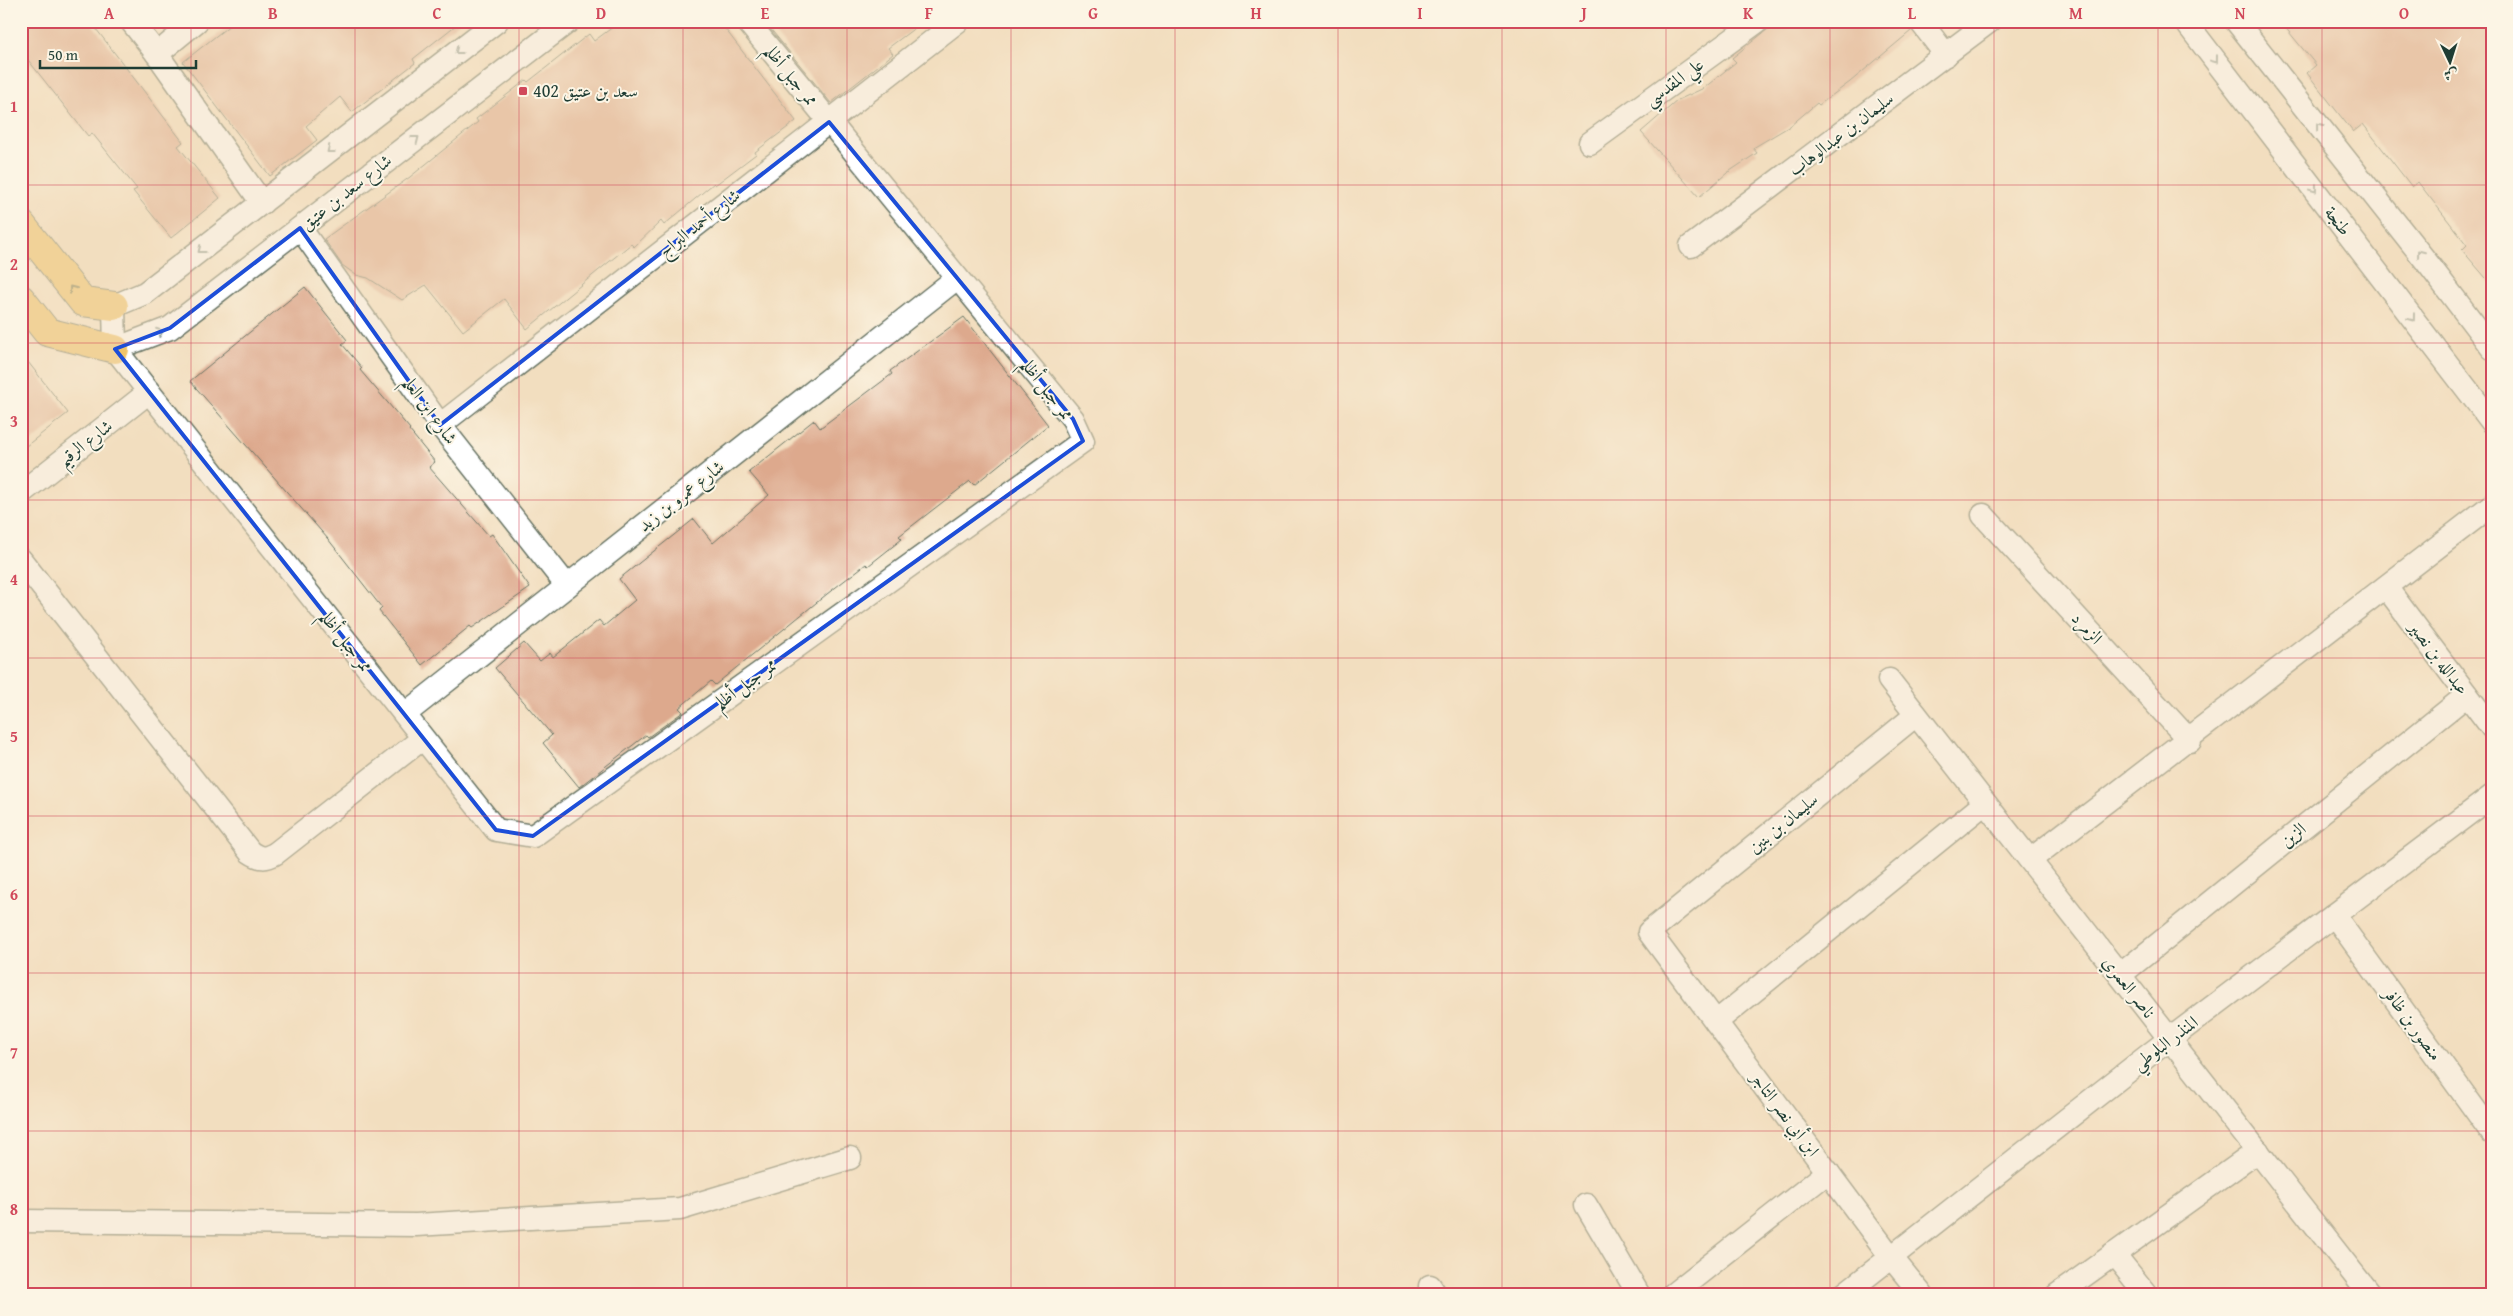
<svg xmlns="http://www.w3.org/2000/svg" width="2513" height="1316" viewBox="0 0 2513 1316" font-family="'Gentium Book Plus',Amiri,serif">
	<rect width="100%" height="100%" fill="#fcf5e5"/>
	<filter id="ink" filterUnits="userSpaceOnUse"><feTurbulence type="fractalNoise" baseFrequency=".02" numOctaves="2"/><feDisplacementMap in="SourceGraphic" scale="10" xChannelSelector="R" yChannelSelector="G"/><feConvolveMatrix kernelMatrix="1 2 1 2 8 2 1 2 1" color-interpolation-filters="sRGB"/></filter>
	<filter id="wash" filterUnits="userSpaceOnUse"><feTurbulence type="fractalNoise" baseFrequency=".0096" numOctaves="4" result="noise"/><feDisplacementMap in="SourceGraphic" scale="20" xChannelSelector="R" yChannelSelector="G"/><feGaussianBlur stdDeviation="1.12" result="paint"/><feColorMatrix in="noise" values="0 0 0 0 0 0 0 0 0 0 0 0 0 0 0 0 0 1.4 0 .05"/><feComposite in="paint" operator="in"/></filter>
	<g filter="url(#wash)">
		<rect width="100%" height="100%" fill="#f2debf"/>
		<g id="blocks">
			<g fill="#dda98d">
				<path d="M21,21H90L183,142L178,146L220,198L171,238L133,191L137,189L92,133L88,136L21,51Z"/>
				<path d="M235,21H461L413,59L415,63L352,112L340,97L306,126L317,140L270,176L183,62Z"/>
				<path d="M621,21H719L796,121L755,152L756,154L715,185L714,183L664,225L661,221L634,247L631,244L527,329L504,299L463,331L426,285L402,300L368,278L356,275L342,265L324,239L410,177L478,122L476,119L526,80L528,82L589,34L594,41Z"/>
				<path d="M764,21H924L888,48L893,54L831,103Z"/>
				<path d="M1778,21H1907L1911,31L1850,82L1819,105L1817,103L1790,126L1753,148L1757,153L1727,173L1699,197L1641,132L1678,100L1704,88L1736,62L1732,58Z"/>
				<path d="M2280,21H2492V285L2462,250L2467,245L2418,182L2412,187L2363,124L2353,132L2307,73L2316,65Z"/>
				<path d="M305,287L347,340L342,344L362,368L360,370L410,429L409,430L435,462L429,467L489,536L492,534L530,588L472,628L470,626L422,665L379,611L382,608L328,539L190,381Z"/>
				<path d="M964,317L1048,425L974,485L970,481L899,536L902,539L868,566L866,564L827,594L715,685L711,681L679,708L683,712L648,737L646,735L579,787L543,743L552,735L495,668L524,643L540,661L550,653L553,657L599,620L604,626L635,600L619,579L694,519L713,543L769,495L749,472L814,420L820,428L892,374L890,371Z"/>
				<path d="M21,353L68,413L21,450Z"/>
			</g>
		</g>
	</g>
	<g filter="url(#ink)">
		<use href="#blocks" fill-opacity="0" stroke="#697565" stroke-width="1"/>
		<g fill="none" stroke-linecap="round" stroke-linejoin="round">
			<g stroke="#697565" stroke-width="25">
				<g id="minor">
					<path d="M131,21L157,54L262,203"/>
					<path d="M497,21L145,293L114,306L115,349L496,830L533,836L1083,441L1073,419L747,21"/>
					<path d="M1920,21L1946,55"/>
					<path d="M2185,21L2492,422"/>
					<path d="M2236,21L2429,265L2492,348"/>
					<path d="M157,54L197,21"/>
					<path d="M1590,143L1758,21"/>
					<path d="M300,228L440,425L567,586"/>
					<path d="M1691,246L1990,21"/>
					<path d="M115,349L170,328L569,21"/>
					<path d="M440,425L958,21"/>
					<path d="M21,493L149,392"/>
					<path d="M1983,515L2190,741"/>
					<path d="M21,560L250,852C260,859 266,859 276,853L422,739"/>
					<path d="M2386,587L2492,728"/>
					<path d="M1889,680L2370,1295"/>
					<path d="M405,714L957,278"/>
					<path d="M1916,715L1649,932L1891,1257L1922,1295"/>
					<path d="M2030,860L2492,505"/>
					<path d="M2334,915L2492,1133"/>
					<path d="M2120,975L2467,695"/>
					<path d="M1716,1022L1985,803"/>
					<path d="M1586,1205L1639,1295"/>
					<path d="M21,1221L416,1225L680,1209L850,1158"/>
					<path d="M2114,1254L2147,1295"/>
					<path d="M1430,1286L1436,1295"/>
					<path d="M1672,1295L1828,1172"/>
					<path d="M1843,1295L2150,1054L2492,796"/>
					<path d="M2057,1295L2258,1151"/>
				</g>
			</g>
			<g stroke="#697565" stroke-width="30">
				<g id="major">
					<path d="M21,224L83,302L114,306"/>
					<path d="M21,299L47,332L115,349"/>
				</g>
			</g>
			<use href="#minor" stroke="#fff" stroke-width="22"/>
			<use href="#major" stroke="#f0c469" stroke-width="28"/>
		</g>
		<defs><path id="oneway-chevron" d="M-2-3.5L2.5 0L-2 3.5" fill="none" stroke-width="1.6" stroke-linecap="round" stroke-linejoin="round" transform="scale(1.25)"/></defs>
		<g stroke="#8f9e9a">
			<use href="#oneway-chevron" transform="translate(458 51) rotate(142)"/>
			<use href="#oneway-chevron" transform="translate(2215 60) rotate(53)"/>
			<use href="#oneway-chevron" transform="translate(2319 126) rotate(-128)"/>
			<use href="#oneway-chevron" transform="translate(416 139) rotate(-38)"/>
			<use href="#oneway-chevron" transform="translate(330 150) rotate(142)"/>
			<use href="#oneway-chevron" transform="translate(2314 189) rotate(53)"/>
			<use href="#oneway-chevron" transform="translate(201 250) rotate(142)"/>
			<use href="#oneway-chevron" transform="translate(2420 253) rotate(-128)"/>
			<use href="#oneway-chevron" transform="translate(2412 318) rotate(53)"/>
			<use href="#oneway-chevron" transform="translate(160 332) rotate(-21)"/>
		</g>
		<use stroke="#7d7a4c" href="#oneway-chevron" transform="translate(72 289) rotate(-128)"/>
	</g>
	<path d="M0 0H2513V1316H0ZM829,122L1073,419L1083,441L533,836L496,830L115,349L170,328L300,228L440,425Z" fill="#f2debf" fill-opacity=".55" fill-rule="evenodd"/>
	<path fill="none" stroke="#1d4ed8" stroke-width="4" stroke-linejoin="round" d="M829,122L1073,419L1083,441L533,836L496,830L115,349L170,328L300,228L440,425Z"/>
	<path fill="none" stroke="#d1495b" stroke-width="1" stroke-opacity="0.55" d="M191,21V1295M355,21V1295M519,21V1295M683,21V1295M847,21V1295M1011,21V1295M1175,21V1295M1338,21V1295M1502,21V1295M1666,21V1295M1830,21V1295M1994,21V1295M2158,21V1295M2322,21V1295M21,185H2492M21,343H2492M21,500H2492M21,658H2492M21,816H2492M21,973H2492M21,1131H2492"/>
	<rect fill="#d1495b" stroke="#fcf5e5" stroke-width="2" x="518" y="86" width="10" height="10" rx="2.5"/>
	<g text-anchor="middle" stroke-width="4" stroke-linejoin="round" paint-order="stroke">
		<g font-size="18" fill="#1f3d34" stroke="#fcf5e5">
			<text transform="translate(791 75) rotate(51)" y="6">ممر جبل أظلم</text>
			<text transform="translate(1674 82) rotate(-36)" y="6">علي المقدسي</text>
			<text transform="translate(1841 134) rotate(-37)" y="6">سليمان بن عبدالوهاب</text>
			<text transform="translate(346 192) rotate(-38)" y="6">شارع سعد بن عتيق</text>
			<text transform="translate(2338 221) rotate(53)" y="6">طنجة</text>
			<text transform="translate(699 223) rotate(-38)" y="6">شارع أحمد البراج</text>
			<text transform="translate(1047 389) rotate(52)" y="6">ممر جبل أظلم</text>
			<text transform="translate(430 410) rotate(54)" y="6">شارع ابن العلم</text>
			<text transform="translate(85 443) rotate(-38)" y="6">شارع الرقيم</text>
			<text transform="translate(681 496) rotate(-38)" y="6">شارع عمرو بن زيد</text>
			<text transform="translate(2087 628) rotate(48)" y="6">الزمرد</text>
			<text transform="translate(346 641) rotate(52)" y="6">ممر جبل أظلم</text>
			<text transform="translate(2439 658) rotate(53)" y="6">عبدالله بن نصير</text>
			<text transform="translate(745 684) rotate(-36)" y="6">ممر جبل أظلم</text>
			<text transform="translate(1783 823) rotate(-39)" y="6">سليمان بن بنين</text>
			<text transform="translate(2293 835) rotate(-39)" y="6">الزين</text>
			<text transform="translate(2129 987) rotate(52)" y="6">ناصر العمري</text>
			<text transform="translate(2413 1024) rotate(54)" y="6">منصور بن ظافر</text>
			<text transform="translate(2165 1043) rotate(-37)" y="6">المنذر البلوطي</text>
			<text transform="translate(1785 1114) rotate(53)" y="6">ابن أبي نصر التاجر</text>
		</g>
		<g font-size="18" fill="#1f3d34" stroke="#fcf5e5" text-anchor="start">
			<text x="533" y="97">سعد بن عتيق 402</text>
		</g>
	</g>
	<rect width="2513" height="1316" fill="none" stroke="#fcf5e5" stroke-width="55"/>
	<g transform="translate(2450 62) rotate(176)" stroke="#fcf5e5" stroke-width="4" paint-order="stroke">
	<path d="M0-4L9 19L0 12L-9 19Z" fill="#1f3d34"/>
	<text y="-8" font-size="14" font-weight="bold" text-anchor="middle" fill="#1f3d34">ش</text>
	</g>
	<path d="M40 60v8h156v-8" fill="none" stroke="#1f3d34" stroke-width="2.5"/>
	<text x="48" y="60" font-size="15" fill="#1f3d34" stroke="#fcf5e5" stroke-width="4" paint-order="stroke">50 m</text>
	<rect x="28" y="28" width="2458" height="1260" fill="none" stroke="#d1495b" stroke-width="2"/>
	<g font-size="16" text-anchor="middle" font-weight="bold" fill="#d1495b">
		<text x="109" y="19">A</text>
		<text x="273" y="19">B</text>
		<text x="437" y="19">C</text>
		<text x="601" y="19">D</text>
		<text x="765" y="19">E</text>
		<text x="929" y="19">F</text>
		<text x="1093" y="19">G</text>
		<text x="1256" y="19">H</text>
		<text x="1420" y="19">I</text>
		<text x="1584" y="19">J</text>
		<text x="1748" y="19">K</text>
		<text x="1912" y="19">L</text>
		<text x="2076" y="19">M</text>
		<text x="2240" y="19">N</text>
		<text x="2404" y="19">O</text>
		<text x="14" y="112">1</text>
		<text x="14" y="270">2</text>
		<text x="14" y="427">3</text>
		<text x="14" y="585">4</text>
		<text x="14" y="742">5</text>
		<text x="14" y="900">6</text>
		<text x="14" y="1058">7</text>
		<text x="14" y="1215">8</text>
	</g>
</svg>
